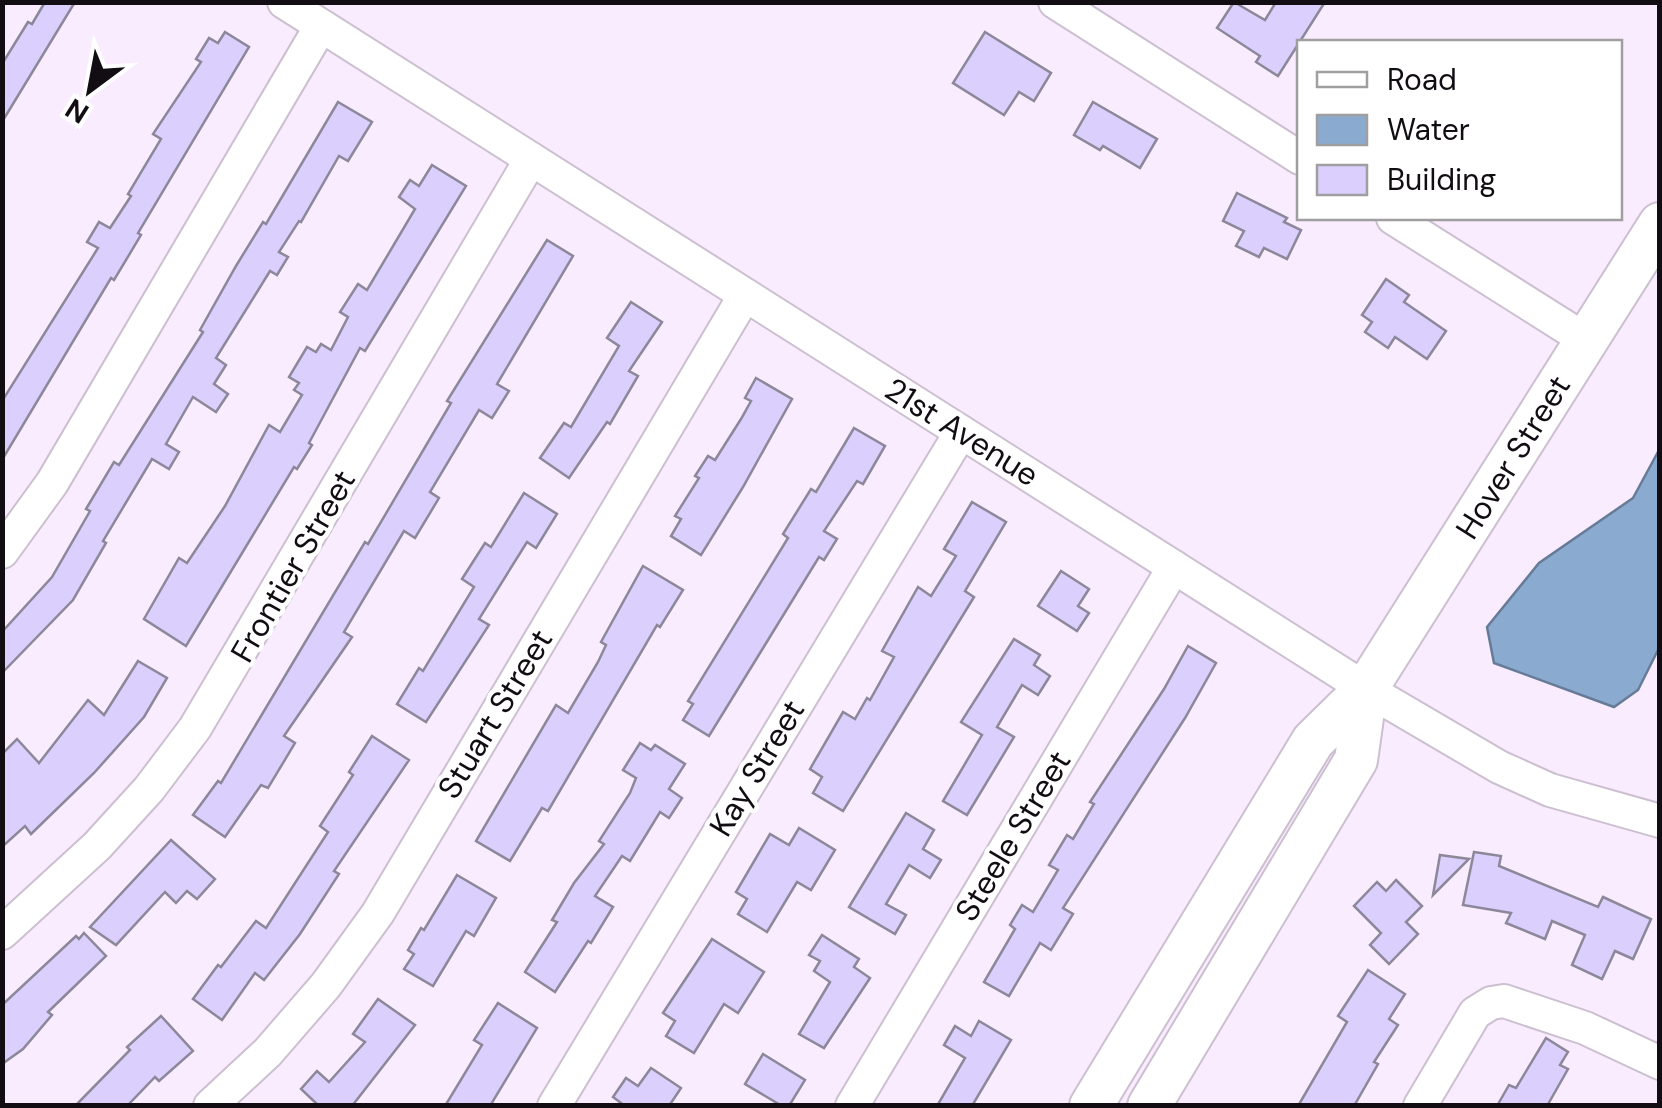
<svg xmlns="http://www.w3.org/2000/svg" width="1662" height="1108" viewBox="0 0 1662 1108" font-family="'DM Sans',sans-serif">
	<rect width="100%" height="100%" fill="#f9ecfe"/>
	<path fill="#8baacf" stroke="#667b97" stroke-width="2.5" d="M1659,450V648L1638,690L1614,707L1494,663L1487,627L1539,563L1633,498Z"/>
	<g fill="#dbcffe" stroke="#8c889a" stroke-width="2.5">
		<path d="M45,2H75L2,122V64L28,22L32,24Z"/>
		<path d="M1234,2L1265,20L1276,2H1325L1278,76L1256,62L1260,56L1217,28Z"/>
		<path d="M225,32L249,47L138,233L141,235L114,280L111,278L2,460V401L98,248L87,242L99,222L110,228L131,196L128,194L161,139L153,134L201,62L196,59L209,38L218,43Z"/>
		<path d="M985,32L1051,73L1034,101L1019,92L1004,115L953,83Z"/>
		<path d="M338,102L372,122L348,161L339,156L301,222L299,221L279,252L288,257L277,275L270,271L216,358L226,365L214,384L228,394L216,412L193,397L166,444L179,452L169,469L152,459L103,541L106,543L73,600L2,673V632L52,577L90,511L86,509L114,462L119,465L203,332L200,330L236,266L263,222L266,224Z"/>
		<path d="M1093,102L1157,139L1140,168L1103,146L1100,150L1074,135Z"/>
		<path d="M432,165L466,186L365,351L360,348L309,443L312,445L297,469L294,467L186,646L144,619L179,558L187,563L225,506L269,425L280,432L302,395L294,390L299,383L289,377L307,347L316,352L321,344L331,350L348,317L340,312L358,284L367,290L415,209L399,197L410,180L419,186Z"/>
		<path d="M1237,193L1287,218L1284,222L1301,230L1287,259L1264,248L1259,257L1236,246L1244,231L1223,221Z"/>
		<path d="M547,240L573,256L497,384L509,391L492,418L479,410L430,492L439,498L415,538L404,531L344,632L352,637L284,736L295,743L268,788L261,785L225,837L193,815L218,781L221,783L365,542L368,544L451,403L447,401Z"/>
		<path d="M1386,279L1409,295L1404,302L1446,331L1427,359L1395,337L1388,348L1365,332L1372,322L1362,315Z"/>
		<path d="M631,302L662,322L629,371L638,376L610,424L607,422L569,478L540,458L564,423L571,427L619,346L607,338Z"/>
		<path d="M756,378L792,399L743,487L701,555L671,536L681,519L675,516L699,478L695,476L708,456L715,460L741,419L751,401L745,398Z"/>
		<path d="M854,428L885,446L863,484L857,481L824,531L837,539L824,560L819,557L709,736L683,720L693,704L688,701L788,538L783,534L811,489L816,492Z"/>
		<path d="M524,493L557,514L536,548L527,542L479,619L489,625L426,722L397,704L419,668L423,671L474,587L462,579L485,543L491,547Z"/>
		<path d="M972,502L1006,522L965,591L974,597L843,811L813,793L822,777L810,769L843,712L855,719L867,698L870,700L894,657L882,651L918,587L931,596L956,556L944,549Z"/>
		<path d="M643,566L683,590L660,627L657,625L548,811L542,808L510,861L476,841L556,705L568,713L598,662L606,645L601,642Z"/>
		<path d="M1061,571L1089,589L1078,606L1089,613L1077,631L1038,606Z"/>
		<path d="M1014,639L1040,655L1034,665L1050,676L1038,695L1022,685L997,727L1014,737L967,815L943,801L982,735L961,722Z"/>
		<path d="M1188,646L1216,663L1185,718L1063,908L1073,914L1051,950L1040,943L1009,996L984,982L1015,929L1010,925L1022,905L1033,912L1058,870L1049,865L1067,835L1073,839L1094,804L1090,802L1164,689Z"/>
		<path d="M138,661L167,678L144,717L94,773L31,834L25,826L2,847V754L17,739L39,763L88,700L104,715Z"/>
		<path d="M372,736L409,760L334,871L339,874L300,934L264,980L255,973L222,1020L193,999L218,965L221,967L256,921L266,928L328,832L320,826L353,775L349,772Z"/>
		<path d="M640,743L651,750L655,745L685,764L669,789L682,798L669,818L660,812L630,861L622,856L595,896L613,907L591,943L588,941L555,992L525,972L557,922L552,920L574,883L604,844L599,841L630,793L636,778L623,770Z"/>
		<path d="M906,813L934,830L923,849L941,860L930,878L909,865L886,904L906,915L895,934L849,907Z"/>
		<path d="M799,828L835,850L811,890L797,882L767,932L738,914L747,899L736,892L770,834L789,845Z"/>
		<path d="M171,840L215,879L197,899L187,891L176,903L165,892L116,945L90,927Z"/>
		<path d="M1474,852L1501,856L1499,866L1598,907L1603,897L1651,919L1633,959L1615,951L1602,979L1572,965L1585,935L1552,921L1545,939L1506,923L1511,913L1463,905Z"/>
		<path d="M1440,855L1469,859L1433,895Z"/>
		<path d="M457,875L496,898L474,936L466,931L433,986L404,969L414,954L408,950L421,928L424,930Z"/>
		<path d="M1396,880L1422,906L1406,922L1418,934L1389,964L1370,945L1381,933L1354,906L1377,882L1386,891Z"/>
		<path d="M84,933L106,956L48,1012L52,1015L23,1049L2,1064V1005L76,936L79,939Z"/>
		<path d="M822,935L859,959L854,967L870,978L824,1048L799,1034L830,982L814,971L820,961L809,955Z"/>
		<path d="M712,939L764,972L738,1013L724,1004L694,1053L666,1036L675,1021L663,1013Z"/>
		<path d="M1368,970L1405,994L1389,1019L1398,1025L1374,1062L1378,1064L1354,1106H1298L1347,1022L1338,1016Z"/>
		<path d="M378,999L415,1025L352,1106H319L301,1089L317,1071L329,1082L365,1042L353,1034Z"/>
		<path d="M498,1003L537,1028L490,1106H445L482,1045L474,1040Z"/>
		<path d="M161,1016L193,1051L159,1081L155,1077L127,1106H75L130,1050L127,1047Z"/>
		<path d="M979,1021L1011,1040L972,1106H937L965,1058L944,1045L955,1026L971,1036Z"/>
		<path d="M1546,1038L1568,1052L1560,1065L1568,1069L1547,1106H1497L1509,1085L1516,1088Z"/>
		<path d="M763,1054L805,1080L789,1106H782L745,1084Z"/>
		<path d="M651,1068L681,1088L669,1106H625L613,1097L626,1078L638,1086Z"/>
	</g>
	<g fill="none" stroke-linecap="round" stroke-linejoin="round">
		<g stroke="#cbbfd0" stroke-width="36">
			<g id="minor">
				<path d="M284,2L1366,689L1499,767L1550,790L1660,821"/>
				<path d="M1055,2L1300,158"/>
				<path d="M1393,218L1586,340"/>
				<path d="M2,552L52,483L321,26"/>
				<path d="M2,933L97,846L149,789L195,728L531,159"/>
				<path d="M210,1106L268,1052L326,985L378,913L745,295"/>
				<path d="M554,1106L961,432"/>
				<path d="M852,1106L1174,567"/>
				<path d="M1420,1106L1475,1013L1491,1003L1504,1001L1585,1028L1660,1063"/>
			</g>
		</g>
		<g stroke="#cbbfd0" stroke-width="46">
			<g id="major">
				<path d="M1091,1106L1313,741L1366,689L1660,224"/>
				<path d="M1149,1106L1356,760L1366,689"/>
			</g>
		</g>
		<use href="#minor" stroke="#fff" stroke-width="32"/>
		<use href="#major" stroke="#fff" stroke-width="42"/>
	</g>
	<g text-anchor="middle" stroke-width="9" stroke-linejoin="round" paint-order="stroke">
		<g font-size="32" fill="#110d13" stroke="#fff">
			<text transform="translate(962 432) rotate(32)" y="11">21st Avenue</text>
			<text transform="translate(1513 457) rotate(-58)" y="11">Hover Street</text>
			<text transform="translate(293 566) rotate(-60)" y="11">Frontier Street</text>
			<text transform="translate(495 714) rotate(-59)" y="11">Stuart Street</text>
			<text transform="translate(757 768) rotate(-59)" y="11">Kay Street</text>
			<text transform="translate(1013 836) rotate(-59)" y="11">Steele Street</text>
		</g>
	</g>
	<rect width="1662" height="1108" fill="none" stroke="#110d13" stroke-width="10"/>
	<rect x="1297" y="40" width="325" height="180" fill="#ffffff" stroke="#a09ea1" stroke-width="2.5"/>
	<rect x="1317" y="72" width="50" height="15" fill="#ffffff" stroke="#a09ea1" stroke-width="2.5"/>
	<text x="1387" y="90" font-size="30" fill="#110d13">Road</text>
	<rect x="1317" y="115" width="50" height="30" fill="#8baacf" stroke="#a09ea1" stroke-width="2.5"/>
	<text x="1387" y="140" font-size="30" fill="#110d13">Water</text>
	<rect x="1317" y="165" width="50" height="30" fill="#dbcffe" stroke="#a09ea1" stroke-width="2.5"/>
	<text x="1387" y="190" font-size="30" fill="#110d13">Building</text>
	<g transform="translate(90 90) rotate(212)" stroke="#ffffff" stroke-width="8" paint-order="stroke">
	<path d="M0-8L18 38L0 25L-18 38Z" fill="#110d13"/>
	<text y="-15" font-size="28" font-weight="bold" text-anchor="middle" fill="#110d13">N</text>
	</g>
</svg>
